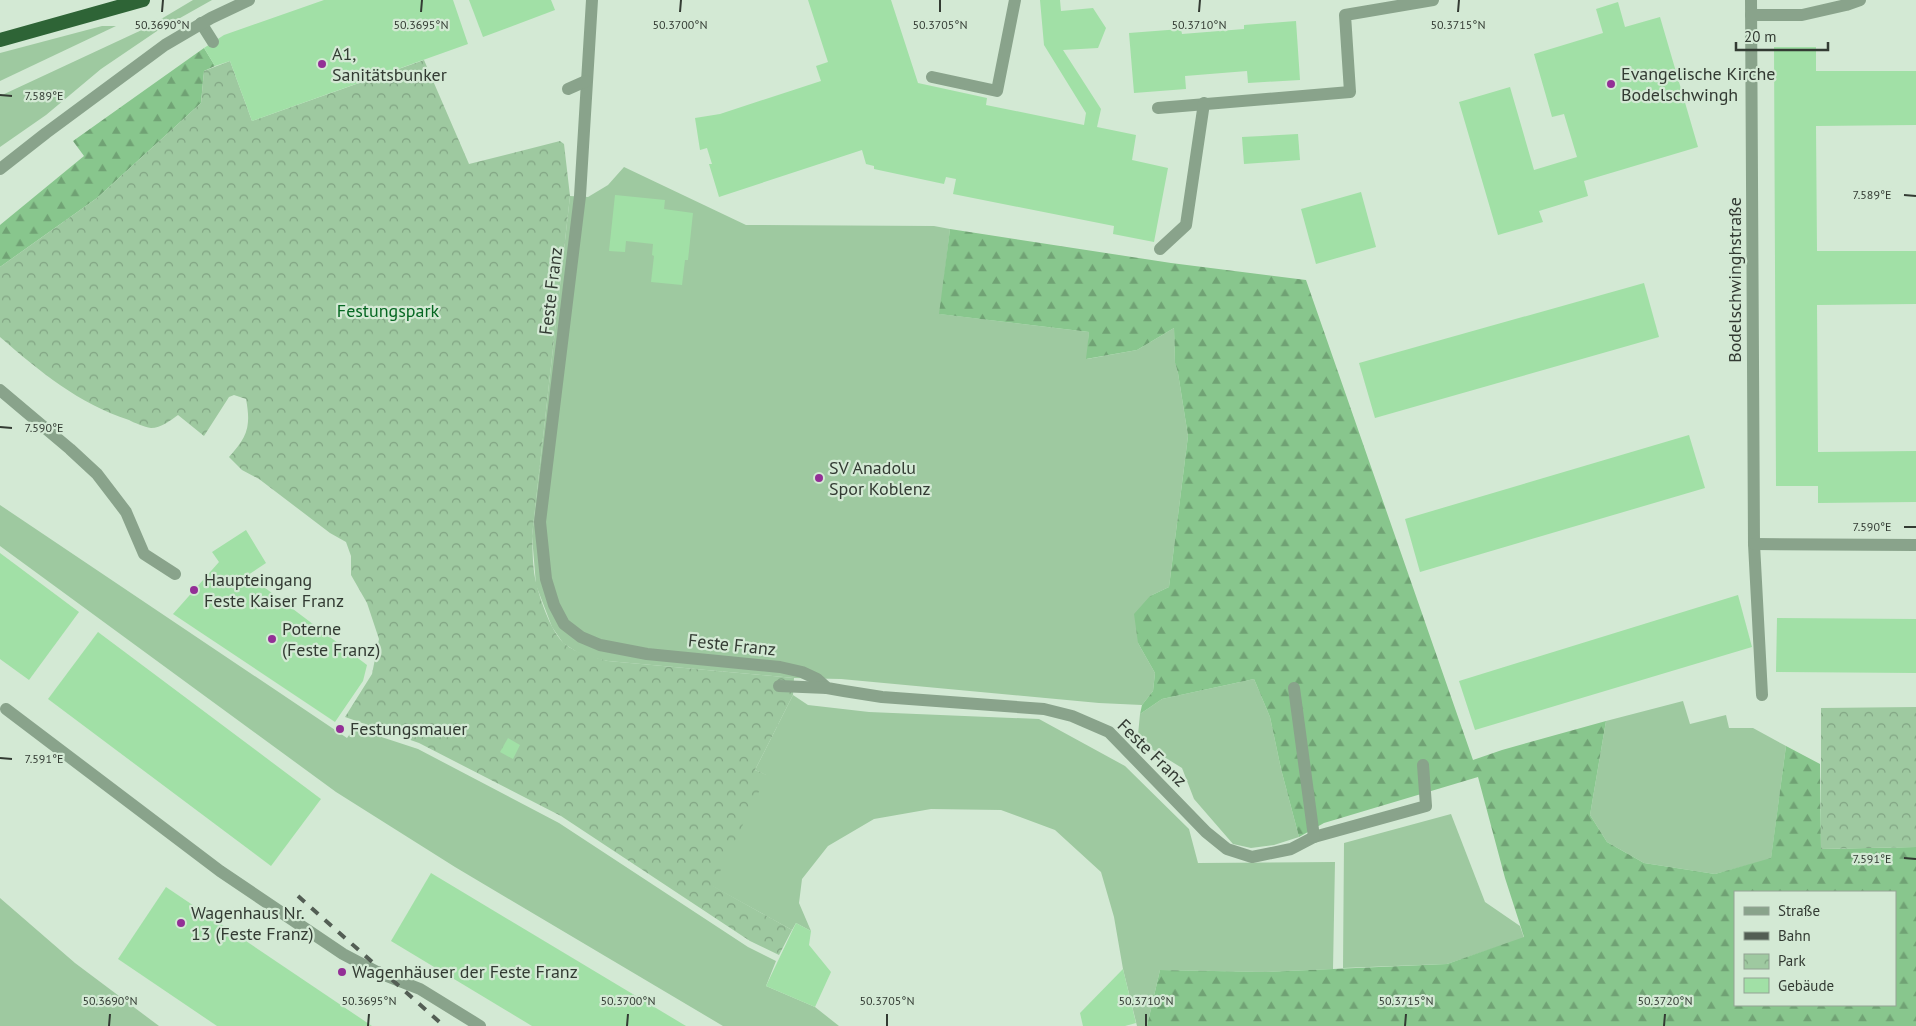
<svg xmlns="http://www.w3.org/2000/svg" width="1916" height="1026" viewBox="0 0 1916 1026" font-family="'PT Sans',sans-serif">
	<defs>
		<pattern id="forest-firs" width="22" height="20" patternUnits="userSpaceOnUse" patternTransform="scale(1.25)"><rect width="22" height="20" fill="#88c68d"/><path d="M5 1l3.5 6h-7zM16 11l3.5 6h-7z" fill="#70a274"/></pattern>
		<pattern id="park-crowns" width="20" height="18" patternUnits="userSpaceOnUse" patternTransform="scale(1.25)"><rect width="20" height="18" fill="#9ec9a0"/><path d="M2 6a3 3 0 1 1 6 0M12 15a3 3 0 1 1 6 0" fill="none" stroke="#81a483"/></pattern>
	</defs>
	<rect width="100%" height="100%" fill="#d3e9d4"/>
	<g fill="#9ec9a0">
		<path d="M193,0H212L157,31L101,69L46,115L0,147V96L146,28Z"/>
		<path d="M102,26H116L0,81V53Z"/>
		<path d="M624,167L746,225L934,226L950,229L940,314L1089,332L1087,359L1137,350L1174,328L1175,363L1178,373L1188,436L1169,587L1150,596L1138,643L1155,673L1153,691L1142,705L1099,703L841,679L794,678L608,661L589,657L577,652L563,643L552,627L536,585L532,536L570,196L588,197L608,185Z"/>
		<path d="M0,505L347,738L354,728L418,749L559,823L748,947L776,961L766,986L815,1007L839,1026H723L455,867L336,792L0,546Z"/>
		<path d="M1254,679L1270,717L1281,769L1299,837L1274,845L1251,848L1233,844L1194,799L1182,768L1153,750L1138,735L1140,714L1162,699Z"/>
		<path d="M793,695L808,705L869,712L1039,719L1125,766L1189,829L1198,863L1335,862L1333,969L1266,972L1160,970L1147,1026H1137L1123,969L1114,917L1101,872L1055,830L1001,810L931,809L874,819L828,846L802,879L799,903L811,931L796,923L792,930L712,886L766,775L755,770Z"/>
		<path d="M1683,701L1690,724L1726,715L1729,728H1753L1786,746L1771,859L1715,874L1644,863L1607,842L1590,815L1606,721Z"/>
		<path d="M1451,814L1485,902L1520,926L1524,938L1447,964L1343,968L1344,843Z"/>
		<path d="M0,898L75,963L159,1026H0Z"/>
	</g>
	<g fill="url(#forest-firs)" fill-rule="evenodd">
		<path d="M204,48L215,66L204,71L201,103L97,198L0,267V225L84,156L73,141Z"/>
		<path d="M950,229L1171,263L1306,280L1473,760L1502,750L1606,721L1590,815L1607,842L1644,863L1715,874L1771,858L1786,746L1820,764L1821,849L1916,847V1026H1147L1160,970L1266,972L1447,964L1524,937L1505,878L1478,777L1324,823L1299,837L1281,769L1270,717L1254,679L1162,699L1140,714L1142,705L1153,691L1155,673L1138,643L1134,614L1150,596L1169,587L1188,436L1178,373L1175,363L1174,328L1137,350L1086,359L1089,332L939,314ZM1735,892H1895V1005H1735Z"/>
	</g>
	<g fill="url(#park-crowns)">
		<path d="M424,60L469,164L560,141L564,144L570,196L532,536C533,552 532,570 537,586C541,602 552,634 565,644C577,654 593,657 608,661L794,678L793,695L755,770L767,775L713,886L792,930L779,955L750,941L561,816L419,743L345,717L372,674L379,639L367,603L351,575V556L346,542L330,533L259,479L242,470L229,457C248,436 251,426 246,399L234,395L229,397L204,436L178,415C171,420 161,428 151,428C144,427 135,423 129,420C79,404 39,371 0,337V267L97,198L201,103L204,71L230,61L252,121Z"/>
		<path d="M1916,707V847L1821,849V708Z"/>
	</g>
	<g fill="#a1e0a6">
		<path d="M324,0H453L468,44L252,121L230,61L215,66L204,48L224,35Z"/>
		<path d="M469,0H551L555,10L483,37Z"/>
		<path d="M808,0H891L918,83L987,98L986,105L1084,125L1086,113L1044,45L1040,0H1060L1061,11L1093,8L1106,28L1098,48L1063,50L1101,109L1097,127L1136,135L1132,160L1168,168L1154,242L1113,234L1114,226L953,194L956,179L946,177L944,184L874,169V166L866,164L862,150L719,197L709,164H712L707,148L700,150L695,118L720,114L821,81L816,66L828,62Z"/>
		<path d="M1618,2L1625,27L1660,17L1698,147L1584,181L1588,196L1539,211L1543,222L1498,235L1459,102L1510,87L1534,170L1577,157L1564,114L1552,117L1534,54L1603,33L1596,9Z"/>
		<path d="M1296,21L1300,80L1248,83L1247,71L1185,76L1186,89L1134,93L1129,33L1181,29L1182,34L1244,29V25Z"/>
		<path d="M1774,47H1816V71H1916V125L1816,126L1817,251H1916V304L1817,305L1818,452L1916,451V502L1818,503V486H1776Z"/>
		<path d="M1298,134L1300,160L1244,164L1242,137Z"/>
		<path d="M1361,192L1376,247L1316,264L1301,209Z"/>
		<path d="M615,195L665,200L664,209L693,213L688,260H685L682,285L651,282L654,256L652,255L653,244L626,241L625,252L609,251Z"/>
		<path d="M1644,283L1659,337L1375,418L1359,363Z"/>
		<path d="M1689,435L1705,488L1420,572L1405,519Z"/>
		<path d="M246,530L266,563L248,575L367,665L363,681L335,722L173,614L219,562L212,552Z"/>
		<path d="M0,553L79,612L29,680L0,659Z"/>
		<path d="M1738,595L1752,647L1475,730L1459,681Z"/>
		<path d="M1777,618L1916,619V673L1776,672Z"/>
		<path d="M98,632L321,799L271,866L48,699Z"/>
		<path d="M508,738L520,745L513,759L500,752Z"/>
		<path d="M431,873L686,1026H532L391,941Z"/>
		<path d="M166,887L372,1026H217L118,959Z"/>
		<path d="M796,923L811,931L809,945L831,972L815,1007L766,986Z"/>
		<path d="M1123,969L1136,1023L1125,1026H1083L1080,1013Z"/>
	</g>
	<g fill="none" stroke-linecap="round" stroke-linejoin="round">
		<g stroke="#89a38b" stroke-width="12">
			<path d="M592,0L580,196L540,522L546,579L554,605L564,624L581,637L600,645L647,654L780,667L802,672L817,679L827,688L844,691L882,697L1044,709L1072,716L1109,732L1206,832L1227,849L1252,857L1291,849L1314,837L1426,806L1423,765"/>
			<path d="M201,23L213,42"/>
			<path d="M932,77L997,91L1015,0"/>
			<path d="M568,89L586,81"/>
			<path d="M1158,108L1350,92L1345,15L1433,0"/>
			<path d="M1160,249L1186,225L1204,103"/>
			<path d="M0,390L70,449L97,474L126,512L144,554L175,574"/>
			<path d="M779,686L827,688"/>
			<path d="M1294,688L1314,837"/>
			<path d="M6,709L220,871L343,954L379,973L420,989L480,1026"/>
		</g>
		<g stroke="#89a38b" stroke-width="12">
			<path d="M1751,0L1754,544L1762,695"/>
			<path d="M1751,15H1802L1846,5L1860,0"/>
			<path d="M0,169L46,133L165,45L211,18L249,0"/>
			<path d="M1754,544L1916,545"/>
		</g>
		<path stroke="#2e6436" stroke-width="14" d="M0,40L143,0"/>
		<path stroke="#535e54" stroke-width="4" stroke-dasharray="9 9" stroke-linecap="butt" d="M298,896L444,1026"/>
	</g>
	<path fill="none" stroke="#333b33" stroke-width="2" d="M162,12L163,0M421,12L422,0M680,12L681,0M940,12V0M1199,12L1200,0M1458,12L1459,0M0,95L12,96M1904,195L1916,196M0,427L12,428M1904,527H1916M0,758L12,759M1904,858L1916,859M109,1026L110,1014M368,1026L369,1014M627,1026L628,1014M887,1026V1014M1146,1026V1014M1405,1026L1406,1014M1664,1026L1665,1014"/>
	<g fill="#932f96" stroke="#d3e9d4" stroke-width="2">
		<circle cx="322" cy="64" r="5"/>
		<circle cx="1611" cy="84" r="5"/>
		<circle cx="819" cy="478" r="5"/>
		<circle cx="194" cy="590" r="5"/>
		<circle cx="272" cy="639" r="5"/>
		<circle cx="340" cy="729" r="5"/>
		<circle cx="181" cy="923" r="5"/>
		<circle cx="342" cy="972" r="5"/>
	</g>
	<g text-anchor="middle" stroke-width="4.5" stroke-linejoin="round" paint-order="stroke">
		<g font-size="18" fill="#333b33" stroke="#d3e9d4" text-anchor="start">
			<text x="332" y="60">A1,<tspan x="332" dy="21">Sanitätsbunker</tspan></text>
			<text x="1621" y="80">Evangelische Kirche<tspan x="1621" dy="21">Bodelschwingh</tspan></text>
			<text x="829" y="474">SV Anadolu<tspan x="829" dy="21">Spor Koblenz</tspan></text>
			<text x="204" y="586">Haupteingang<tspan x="204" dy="21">Feste Kaiser Franz</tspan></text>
			<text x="282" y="635">Poterne<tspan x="282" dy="21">(Feste Franz)</tspan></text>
			<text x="350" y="735">Festungsmauer</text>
			<text x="191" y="919">Wagenhaus Nr.<tspan x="191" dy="21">13 (Feste Franz)</tspan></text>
			<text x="352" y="978">Wagenhäuser der Feste Franz</text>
		</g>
		<g font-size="18" fill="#333b33" stroke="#d3e9d4">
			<text transform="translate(1735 280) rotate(-90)" y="6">Bodelschwinghstraße</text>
			<text transform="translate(551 291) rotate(-83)" y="6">Feste Franz</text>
			<text transform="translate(732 645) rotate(6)" y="6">Feste Franz</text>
			<text transform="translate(1152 753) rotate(44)" y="6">Feste Franz</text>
		</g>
		<g font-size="18" fill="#066722" stroke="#d3e9d4">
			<text x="388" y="317">Festungspark</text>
		</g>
	</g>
	<g font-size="12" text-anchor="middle" fill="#333b33" stroke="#d3e9d4" stroke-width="4.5" stroke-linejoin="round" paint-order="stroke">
		<text x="162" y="29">50.3690°N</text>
		<text x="421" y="29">50.3695°N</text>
		<text x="680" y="29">50.3700°N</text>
		<text x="940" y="29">50.3705°N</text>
		<text x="1199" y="29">50.3710°N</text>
		<text x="1458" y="29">50.3715°N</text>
		<text x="44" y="100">7.589°E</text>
		<text x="1872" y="199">7.589°E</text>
		<text x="44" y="432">7.590°E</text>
		<text x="1872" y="531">7.590°E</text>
		<text x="44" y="763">7.591°E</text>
		<text x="1872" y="863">7.591°E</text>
		<text x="110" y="1005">50.3690°N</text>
		<text x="369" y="1005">50.3695°N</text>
		<text x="628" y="1005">50.3700°N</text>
		<text x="887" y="1005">50.3705°N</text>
		<text x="1146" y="1005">50.3710°N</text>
		<text x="1406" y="1005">50.3715°N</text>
		<text x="1665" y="1005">50.3720°N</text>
	</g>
	<rect x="1734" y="891" width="162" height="115" fill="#d3e9d4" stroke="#93a394"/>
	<rect x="1744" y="907" width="25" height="8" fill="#89a38b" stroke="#93a394"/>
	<text x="1778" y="916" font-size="15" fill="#333b33">Straße</text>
	<rect x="1744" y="932" width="25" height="8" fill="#535e54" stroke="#93a394"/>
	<text x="1778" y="941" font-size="15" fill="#333b33">Bahn</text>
	<rect x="1744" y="954" width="25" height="15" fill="url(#park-crowns)" stroke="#93a394"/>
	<text x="1778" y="966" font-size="15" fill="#333b33">Park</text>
	<rect x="1744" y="978" width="25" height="15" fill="#a1e0a6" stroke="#93a394"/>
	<text x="1778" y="991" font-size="15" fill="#333b33">Gebäude</text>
	<path d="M1736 42v8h92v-8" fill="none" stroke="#333b33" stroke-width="2.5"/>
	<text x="1744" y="42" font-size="15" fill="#333b33" stroke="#d3e9d4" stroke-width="4" paint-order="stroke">20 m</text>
</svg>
